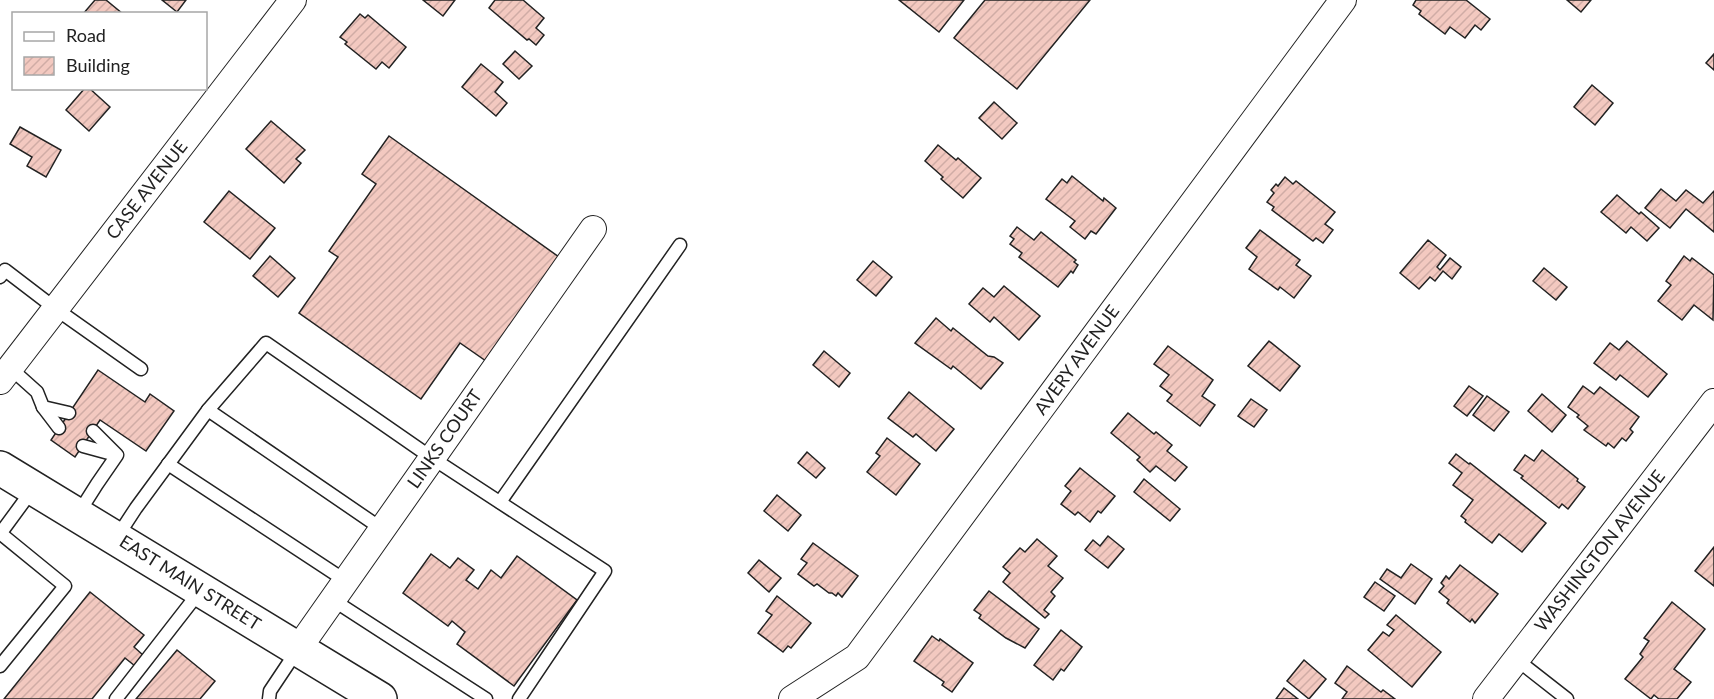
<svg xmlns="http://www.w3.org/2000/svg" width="1714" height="699" viewBox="0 0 1714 699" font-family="Lato,sans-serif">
	<defs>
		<pattern id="building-hatch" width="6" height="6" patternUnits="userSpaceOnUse" patternTransform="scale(1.5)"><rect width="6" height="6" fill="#f3c9c0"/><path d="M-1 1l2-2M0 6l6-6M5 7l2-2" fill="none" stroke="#d0aca5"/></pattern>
	</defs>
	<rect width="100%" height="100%" fill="#fff"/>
	<g fill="url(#building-hatch)" stroke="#222" stroke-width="1.5">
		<path d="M95,0H106L123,14H83Z"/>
		<path d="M162,0H186L177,12Z"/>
		<path d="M423,0H455L443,16Z"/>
		<path d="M495,0H523L544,18L536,28L544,35L536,45L529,39L527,40L489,8Z"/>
		<path d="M899,0H964L939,32Z"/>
		<path d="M985,0H1090L1017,89L954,38Z"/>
		<path d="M1416,0H1466L1490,19L1481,30L1475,25L1465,38L1450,27L1445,34L1419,14L1421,11L1413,5Z"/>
		<path d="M1567,0H1591L1581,12Z"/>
		<path d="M360,14L365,18L368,15L406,47L389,68L382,62L376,69L345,44L347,42L340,37Z"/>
		<path d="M515,51L532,66L519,79L503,64Z"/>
		<path d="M1714,54V70L1706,63Z"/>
		<path d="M481,64L503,82L495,92L507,103L496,116L462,87Z"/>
		<path d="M1592,85L1613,103L1595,125L1574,107Z"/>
		<path d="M85,88H89L110,107L89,131L66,110Z"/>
		<path d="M994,102L1017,123L1002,139L979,118Z"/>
		<path d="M271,121L305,150L296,159L301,163L284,183L246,149Z"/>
		<path d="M20,127L61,150L46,177L27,166L32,157L10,144Z"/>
		<path d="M389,136L559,257L486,361L460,343L421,399L299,313L338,257L329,251L376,184L362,174Z"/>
		<path d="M938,145L956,160L958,158L981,178L963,198L941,179L943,177L925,161Z"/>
		<path d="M1072,176L1103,201L1104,198L1116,208L1096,234L1091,231L1085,239L1070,227L1075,221L1046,199L1062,179L1067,183Z"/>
		<path d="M1285,177L1293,184L1296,181L1335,212L1325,224L1333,230L1323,243L1316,238L1313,241L1272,210L1274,207L1267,202L1274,193L1271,190L1276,184L1278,186Z"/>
		<path d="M1661,189L1676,201L1686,190L1703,203L1714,191V232L1686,209L1670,228L1645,208Z"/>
		<path d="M229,191L275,228L250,259L204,222Z"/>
		<path d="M1617,195L1639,214L1641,212L1659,228L1647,241L1631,227L1626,233L1601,212Z"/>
		<path d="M1017,227L1034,240L1041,232L1076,260L1074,262L1078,265L1073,273L1071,271L1058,287L1019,257L1022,253L1010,244L1014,239L1010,236Z"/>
		<path d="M1260,230L1300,260L1296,265L1311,276L1294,298L1280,287L1278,290L1249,269L1257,257L1246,248Z"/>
		<path d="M1428,240L1446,255L1437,267L1440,270L1450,258L1461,267L1452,279L1443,271L1435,281L1430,277L1419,289L1400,273Z"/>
		<path d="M270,256L295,278L278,297L253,276Z"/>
		<path d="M1684,256L1690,261L1692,258L1714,275L1713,320L1694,305L1682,320L1658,301L1671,285L1666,281Z"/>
		<path d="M873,261L892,277L876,296L857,280Z"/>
		<path d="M1544,268L1567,287L1556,300L1533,281Z"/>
		<path d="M1004,286L1040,316L1019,340L994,317L990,322L969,304L983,288L994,297Z"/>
		<path d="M936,318L951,331L953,328L988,356L994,357L1003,363L981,389L953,366L951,369L915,343Z"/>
		<path d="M1269,341L1300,366L1280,391L1248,366Z"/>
		<path d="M1627,341L1667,374L1648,397L1620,375L1616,380L1594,363L1610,343L1619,350Z"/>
		<path d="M1168,346L1213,380L1202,396L1215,405L1200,426L1167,401L1172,395L1160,386L1169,375L1154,364Z"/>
		<path d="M824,351L850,373L839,387L813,365Z"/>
		<path d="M98,370L145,402L150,394L174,411L146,451L100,420L75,457L51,440Z"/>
		<path d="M1469,386L1483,396L1467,416L1454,406Z"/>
		<path d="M1583,386L1594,394L1600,387L1639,417L1630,429L1633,432L1626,441L1622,438L1614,448L1608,443L1606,446L1584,430L1588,426L1577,417L1579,415L1568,407Z"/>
		<path d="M909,392L954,429L936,451L916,434L913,437L888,418Z"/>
		<path d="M1542,394L1566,415L1552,432L1528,411Z"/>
		<path d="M1487,396L1509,412L1494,431L1473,415Z"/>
		<path d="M1251,399L1267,410L1254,427L1238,416Z"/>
		<path d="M1128,413L1154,434L1156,432L1172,445L1167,451L1187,467L1175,481L1156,466L1150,472L1137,460L1140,457L1111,433Z"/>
		<path d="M887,438L920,464L896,495L867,472L880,456L876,453Z"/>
		<path d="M1542,450L1578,479L1577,481L1585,487L1568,509L1562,504L1559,508L1521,478L1523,476L1514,470L1525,455L1534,461Z"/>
		<path d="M807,452L825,468L816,478L798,463Z"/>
		<path d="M1456,454L1469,464L1470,463L1546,523L1522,552L1499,534L1492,543L1465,522L1466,520L1461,516L1473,500L1453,485L1462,473L1449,463Z"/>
		<path d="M1080,468L1115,496L1101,513L1098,511L1090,522L1078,512L1075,515L1061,504L1071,491L1065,486Z"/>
		<path d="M1144,479L1180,509L1170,521L1134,492Z"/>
		<path d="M777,495L801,515L788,531L764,511Z"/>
		<path d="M1108,536L1124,549L1108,568L1085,550L1093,540L1100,546Z"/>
		<path d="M1037,539L1057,556L1048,566L1063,578L1051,592L1055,596L1044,610L1049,614L1045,618L1003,582L1010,573L1003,567L1020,548L1025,552Z"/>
		<path d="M813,543L858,576L842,597L838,593L836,596L832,593H829L817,584L814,586L798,574L807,563L801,559Z"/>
		<path d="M1714,547V586L1695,571Z"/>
		<path d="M431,554L450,568L458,558L474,570L466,580L478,589L491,570L501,578L517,556L577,600L514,686L457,644L465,632L452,621L448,626L403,593Z"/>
		<path d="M759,560L781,578L769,592L748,573Z"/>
		<path d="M1411,564L1432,579L1415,604L1380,579L1387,569L1401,578Z"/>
		<path d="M1460,565L1498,594L1475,623L1472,619L1470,622L1447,603L1449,600L1439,592L1444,586L1441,583L1446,576L1449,579Z"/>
		<path d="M1375,582L1395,596L1384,611L1364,597Z"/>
		<path d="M989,591L1039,629L1025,648L1006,638L979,618L981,615L974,610Z"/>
		<path d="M90,592L144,635L134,647L143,655L135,666L125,658L92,699H4Z"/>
		<path d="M777,596L811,623L791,648L788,646L783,652L758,633L772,615L766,611Z"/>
		<path d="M1672,602L1705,629L1674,669L1691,682L1677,699H1659L1654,695L1651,699L1625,679L1643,657L1640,654L1649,641L1644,638Z"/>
		<path d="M1396,615L1441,652L1412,687L1368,650L1383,632L1389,636L1394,630L1387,625Z"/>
		<path d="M1061,630L1082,647L1064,671L1061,669L1053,680L1034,665Z"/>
		<path d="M932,636L939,641L940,639L973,663L952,692L942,685L944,682L914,661Z"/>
		<path d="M177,650L215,681L200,699H136Z"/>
		<path d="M1304,660L1326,679L1309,699L1287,681Z"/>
		<path d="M1347,666L1381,692L1383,690L1395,699H1342L1347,692L1335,683Z"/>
		<path d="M1284,688L1298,699H1276Z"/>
	</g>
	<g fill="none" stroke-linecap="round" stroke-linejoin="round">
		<g stroke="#222" stroke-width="15">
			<g id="service">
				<path d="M0,277L5,270L56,309L141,369"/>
				<path d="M8,366L37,392L43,407L69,413"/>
				<path d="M43,407L59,428"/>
				<path d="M208,410L266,343L432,458L605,571L519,699"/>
				<path d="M83,446L116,455"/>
				<path d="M168,464L346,581"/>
				<path d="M500,502L680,245"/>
				<path d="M78,514L97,484L117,455L93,431"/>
				<path d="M0,534L33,489"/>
				<path d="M117,537L136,508L208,410L382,529"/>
				<path d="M333,600L486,699"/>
				<path d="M1516,659L1567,699"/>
				<path d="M0,666L65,586L0,533"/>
				<path d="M116,699L200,591"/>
				<path d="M269,699L270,691L298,649"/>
			</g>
		</g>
		<g stroke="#222" stroke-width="28">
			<g id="minor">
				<path d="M0,381L293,0"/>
				<path d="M298,649L593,229"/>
				<path d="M792,699L857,657L1343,0"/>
				<path d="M1486,699L1714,402"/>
			</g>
		</g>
		<g stroke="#222" stroke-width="36">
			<path id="primary" d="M0,468L380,699"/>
		</g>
		<use href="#service" stroke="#fff" stroke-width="12"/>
		<use href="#minor" stroke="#fff" stroke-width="26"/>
		<use href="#primary" stroke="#fff" stroke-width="33"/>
	</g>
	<g text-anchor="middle" stroke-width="4.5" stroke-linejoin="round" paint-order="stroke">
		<g font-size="18" fill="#222" stroke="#fff">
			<text transform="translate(147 190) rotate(-52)" y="6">CASE AVENUE</text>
			<text transform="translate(1077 360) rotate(-54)" y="6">AVERY AVENUE</text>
			<text transform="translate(445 439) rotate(-55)" y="6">LINKS COURT</text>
			<text transform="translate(1600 551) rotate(-52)" y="6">WASHINGTON AVENUE</text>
			<text transform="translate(190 583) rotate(32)" y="6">EAST MAIN STREET</text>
		</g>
	</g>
	<rect x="12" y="12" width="195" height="78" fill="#ffffff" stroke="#a7a7a7" stroke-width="1.5"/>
	<rect x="24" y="32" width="30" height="9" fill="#ffffff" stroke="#a7a7a7" stroke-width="1.5"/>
	<text x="66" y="42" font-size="18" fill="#222222">Road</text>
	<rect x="24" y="57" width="30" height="18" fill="url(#building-hatch)" stroke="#a7a7a7" stroke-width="1.5"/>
	<text x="66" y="72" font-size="18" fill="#222222">Building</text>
</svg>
